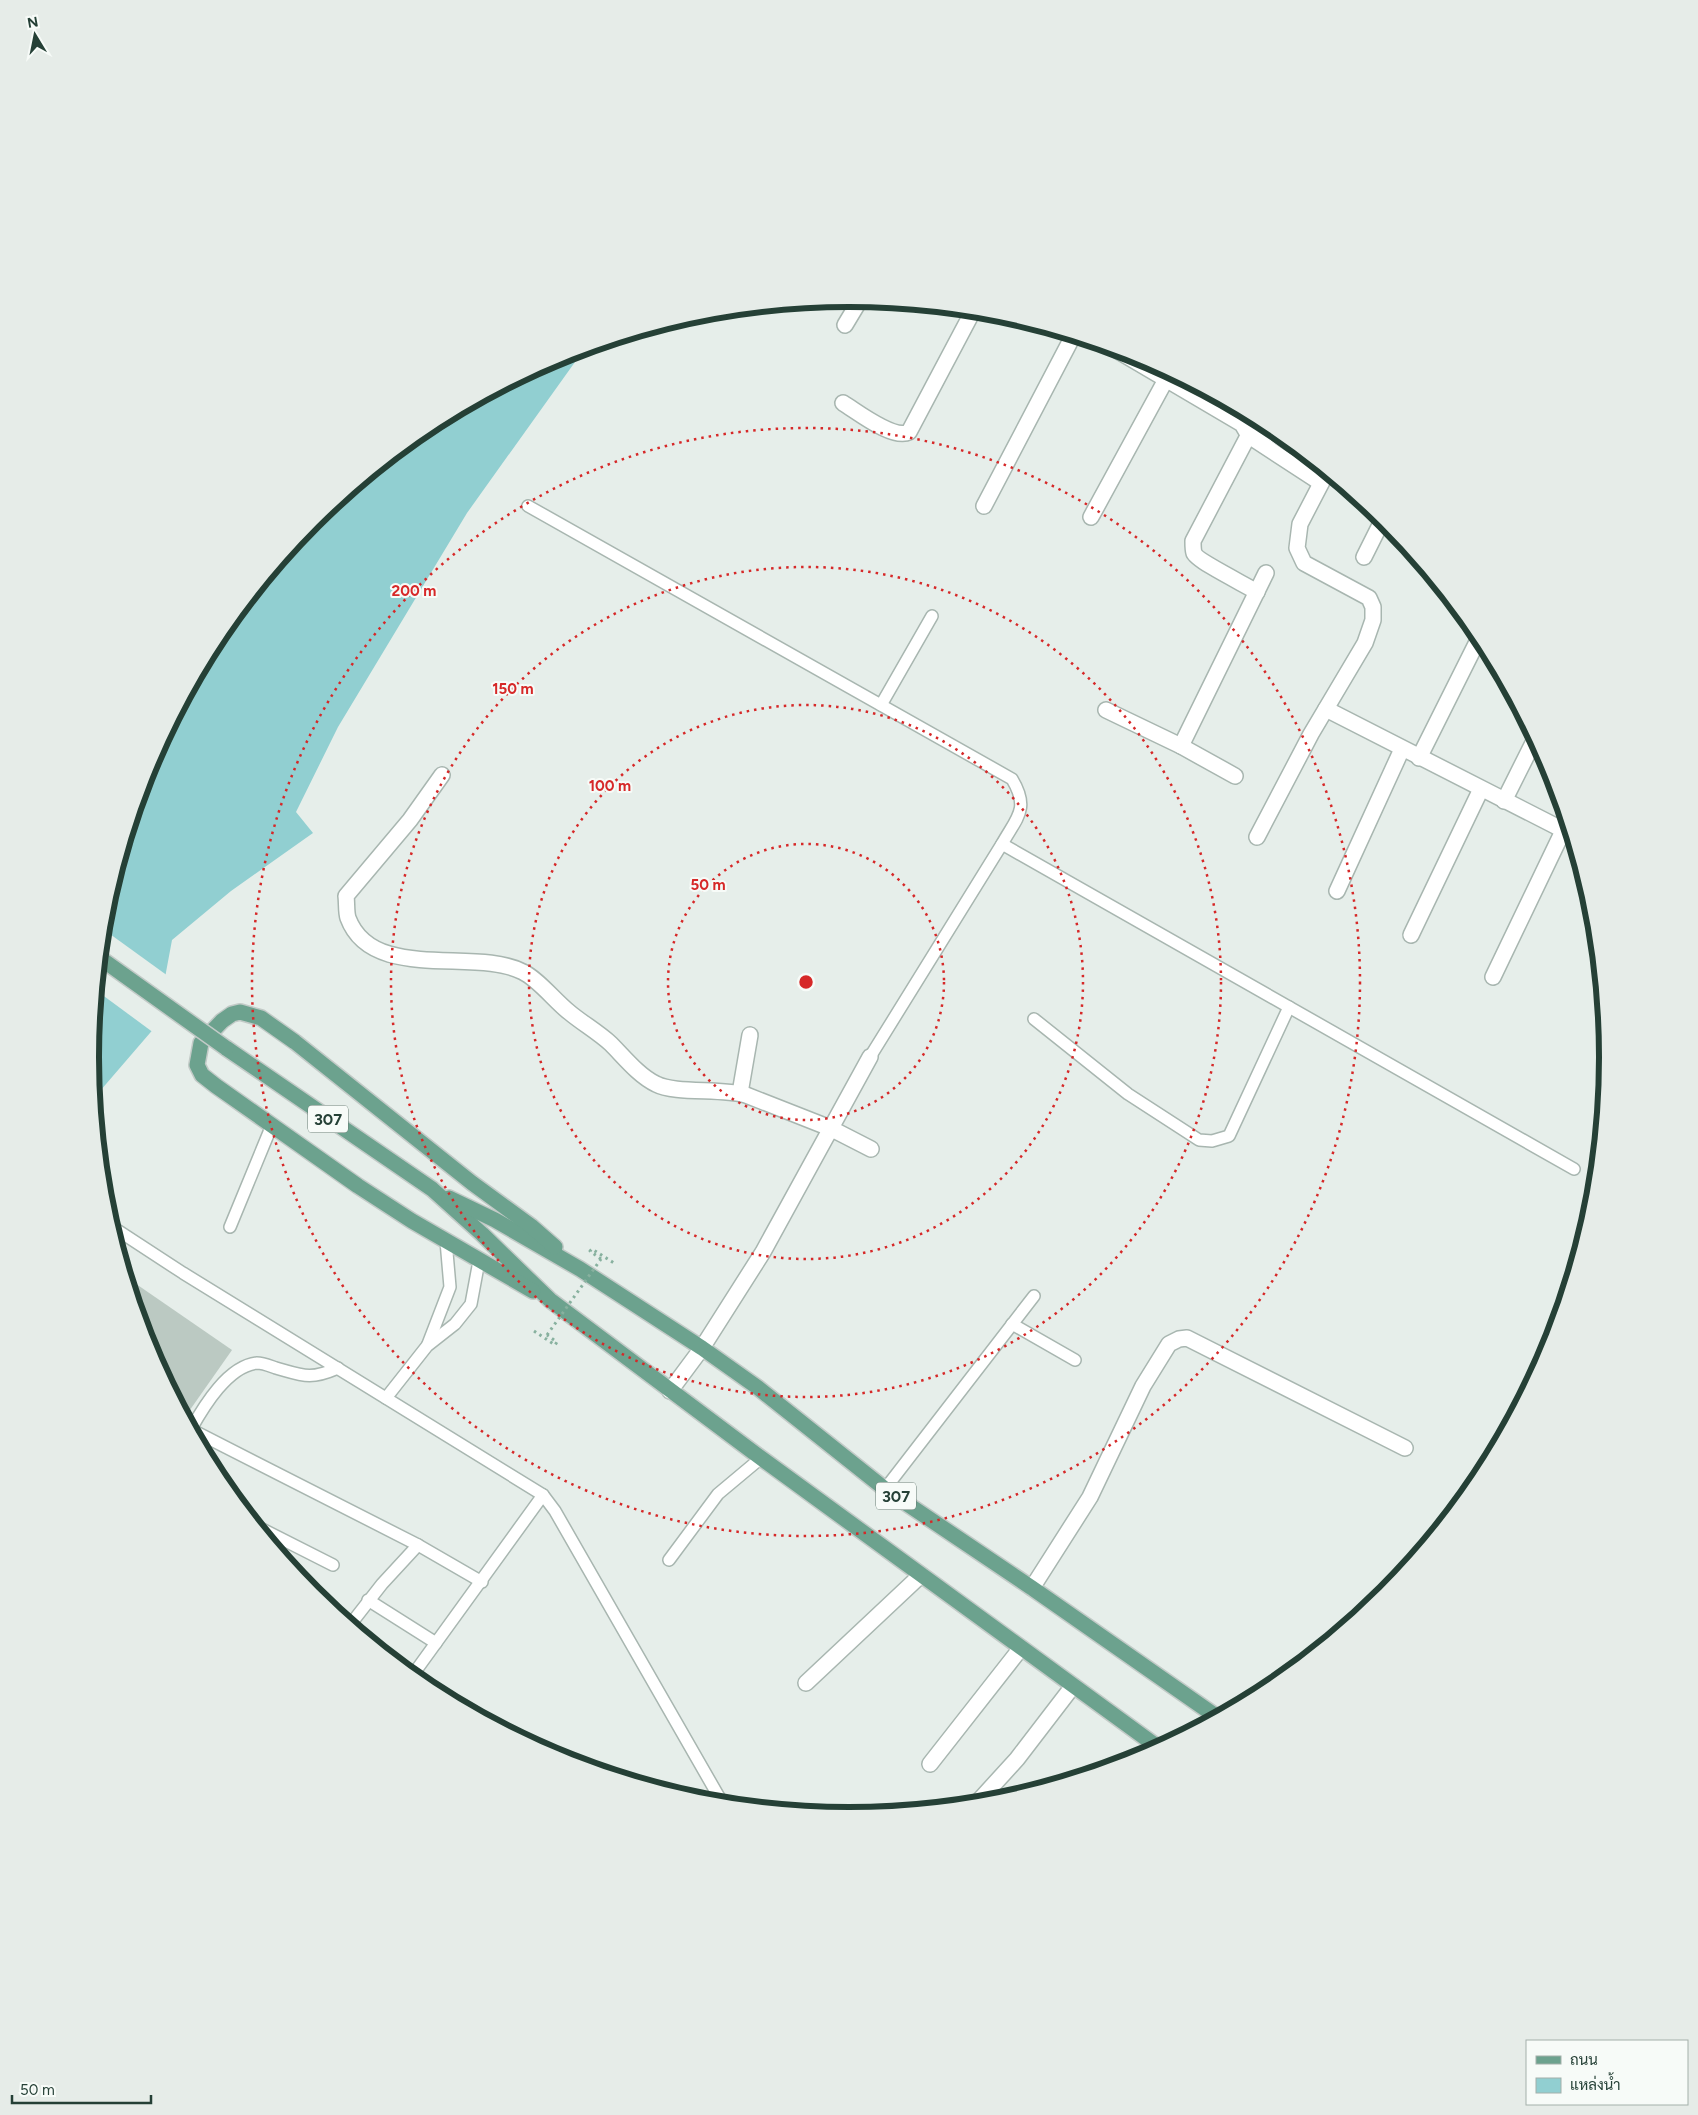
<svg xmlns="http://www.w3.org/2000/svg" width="1698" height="2115" viewBox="0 0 1698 2115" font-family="Figtree,Sarabun,sans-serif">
	<rect width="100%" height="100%" fill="#e6eeea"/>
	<path fill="#91cfd1" d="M585,348L467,513L338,727L296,812L313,833L231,891L172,940L156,1026L94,1098L90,1057L105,909L148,767L218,636L313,521L428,426L559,356Z"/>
	<path fill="#e6eeea" d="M103,929L168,976L159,1027L154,1033L97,991Z"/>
	<path fill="#bbc9c2" d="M126,1277L232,1350L185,1417L148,1348Z"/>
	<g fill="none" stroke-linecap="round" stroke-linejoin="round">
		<g stroke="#a8b6b0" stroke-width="14">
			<g id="lane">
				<path d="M528,506L1012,779C1030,809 1017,817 1002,844L870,1057"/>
				<path d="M881,705L932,616"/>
				<path d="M1002,844L1574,1169"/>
				<path d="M1034,1019L1128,1094L1199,1140L1212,1141L1229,1136L1289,1007"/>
				<path d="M111,1226L183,1273L543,1495L555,1511L723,1804"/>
				<path d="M230,1227L272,1125"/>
				<path d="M1012,1324L1075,1360"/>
				<path d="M428,1344L450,1287L446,1241"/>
				<path d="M386,1398L427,1346L455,1324L471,1304L479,1261"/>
				<path d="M191,1429C204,1406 228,1366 257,1363C263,1363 270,1366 276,1368C304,1376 310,1380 338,1368"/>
				<path d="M192,1430L418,1545L482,1582"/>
				<path d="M885,1489L1034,1296"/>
				<path d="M256,1526L333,1565"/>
				<path d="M669,1560L718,1494L761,1458"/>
				<path d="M368,1600L436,1643"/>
				<path d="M350,1625L382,1584L418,1545"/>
				<path d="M412,1676L543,1495"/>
			</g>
		</g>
		<g stroke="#a8b6b0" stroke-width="18">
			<g id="street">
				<path d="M845,325L860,300"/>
				<path d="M1113,348L1242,424L1249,436L1321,483"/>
				<path d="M843,403C858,412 893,440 909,432L973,311"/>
				<path d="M1246,424H1255L1297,448"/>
				<path d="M984,506L1073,336"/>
				<path d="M1091,517L1170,372"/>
				<path d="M1364,557L1383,519"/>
				<path d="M1257,592C1246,585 1197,561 1194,553C1193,550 1193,545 1193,541L1257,419"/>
				<path d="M1326,709L1571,834"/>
				<path d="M1106,710L1181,746L1235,776"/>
				<path d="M1181,746L1266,573"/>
				<path d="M1419,758L1480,636"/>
				<path d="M442,775L410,820L346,896C347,903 346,912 348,918C372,983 476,947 523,972C538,979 555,1001 569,1012C582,1023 598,1032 611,1044C624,1057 639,1076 656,1084C675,1094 721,1088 746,1095L830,1128L871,1149"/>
				<path d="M1504,801L1535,739"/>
				<path d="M1257,837L1311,734L1365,643L1373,620V607L1369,598L1304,563L1297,548L1300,524L1327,472"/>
				<path d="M1337,891L1402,749"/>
				<path d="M1411,935L1481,789"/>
				<path d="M1493,977L1563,831"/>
				<path d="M740,1093L750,1035"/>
				<path d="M670,1391L702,1348L763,1252L870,1057"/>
				<path d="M1032,1588L1090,1497L1143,1386L1169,1344L1179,1339L1187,1338L1405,1448"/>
				<path d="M806,1683L921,1575"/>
				<path d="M930,1764L1021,1648"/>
				<path d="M976,1804L1017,1759L1073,1686"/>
			</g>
		</g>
		<g stroke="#c2cac7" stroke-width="18">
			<g id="primary">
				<path d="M226,1048L432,1189L482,1234L550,1300L761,1458L1159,1748"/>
				<path d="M449,1198L495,1220L580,1269L702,1348L757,1387L885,1489L1032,1588L1217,1717"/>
				<path d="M533,1291L412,1221L358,1186L216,1086L202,1075L197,1065L201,1043L222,1021L232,1014L240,1012L261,1018L295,1042L472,1183L531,1226L555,1247"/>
			</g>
		</g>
		<g stroke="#88b19f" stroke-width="3" stroke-dasharray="2.5 4" stroke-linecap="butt">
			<path d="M601,1259L590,1251L592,1249L614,1263"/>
			<path d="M534,1331L555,1345L557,1342L547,1335"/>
		</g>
		<use href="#lane" stroke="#fff" stroke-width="11"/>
		<use href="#street" stroke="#fff" stroke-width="15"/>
		<use href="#primary" stroke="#6ca28e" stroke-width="15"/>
		<g stroke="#c2cac7" stroke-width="18" stroke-linecap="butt">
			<path id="primary-bridge" d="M100,958L226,1048"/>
		</g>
		<path stroke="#88b19f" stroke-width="3" stroke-dasharray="2.5 4" stroke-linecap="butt" d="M547,1335L601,1259"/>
		<use href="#primary-bridge" stroke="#6ca28e" stroke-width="15"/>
	</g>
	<g fill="none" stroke="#d62828" stroke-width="2.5" stroke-dasharray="2.5 5">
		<circle cx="806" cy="982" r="138"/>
		<circle cx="806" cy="982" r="277"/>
		<circle cx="806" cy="982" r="415"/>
		<circle cx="806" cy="982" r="554"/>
	</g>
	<g text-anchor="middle" stroke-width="4" stroke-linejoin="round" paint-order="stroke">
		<g fill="#f7fbf8" stroke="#647870" stroke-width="1">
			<rect x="308" y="1105.5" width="40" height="27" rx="4"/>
			<rect x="876" y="1482.5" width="40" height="27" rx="4"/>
		</g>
		<g font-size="16" font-weight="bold" fill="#254036">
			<text x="328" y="1125">307</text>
			<text x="896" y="1502">307</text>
		</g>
	</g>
	<path d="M0 0H1698V2115H0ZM99 1057a750 750 0 1 1 1500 0a750 750 0 1 1-1500 0Z" fill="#e6ece8" fill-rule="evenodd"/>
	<path fill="none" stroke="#254036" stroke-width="6" d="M99 1057a750 750 0 1 1 1500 0a750 750 0 1 1-1500 0Z"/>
	<circle cx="806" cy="982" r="8" fill="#d62828" stroke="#f7fbf8" stroke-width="2.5"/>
	<g font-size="15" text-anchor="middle" font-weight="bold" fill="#d62828" stroke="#f7fbf8" stroke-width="4" stroke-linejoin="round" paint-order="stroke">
		<text x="414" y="596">200 m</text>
		<text x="513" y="694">150 m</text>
		<text x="610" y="791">100 m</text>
		<text x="708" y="890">50 m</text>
	</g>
	<rect x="1526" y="2040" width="162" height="65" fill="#f7fbf8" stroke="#a3b0aa"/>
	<rect x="1536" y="2056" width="25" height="8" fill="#6ca28e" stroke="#a3b0aa"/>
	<text x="1570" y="2065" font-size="15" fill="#254036">ถนน</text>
	<rect x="1536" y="2078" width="25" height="15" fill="#91cfd1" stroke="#a3b0aa"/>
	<text x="1570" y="2090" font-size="15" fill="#254036">แหล่งน้ำ</text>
	<g transform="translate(35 35) rotate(350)" stroke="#f7fbf8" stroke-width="4" paint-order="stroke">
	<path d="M0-4L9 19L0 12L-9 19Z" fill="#254036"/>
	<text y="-8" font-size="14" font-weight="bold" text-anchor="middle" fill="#254036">N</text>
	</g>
	<path d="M12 2095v8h139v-8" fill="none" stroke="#254036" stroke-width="2.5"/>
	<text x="20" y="2095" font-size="15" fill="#254036" stroke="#f7fbf8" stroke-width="4" paint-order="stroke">50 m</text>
</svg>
